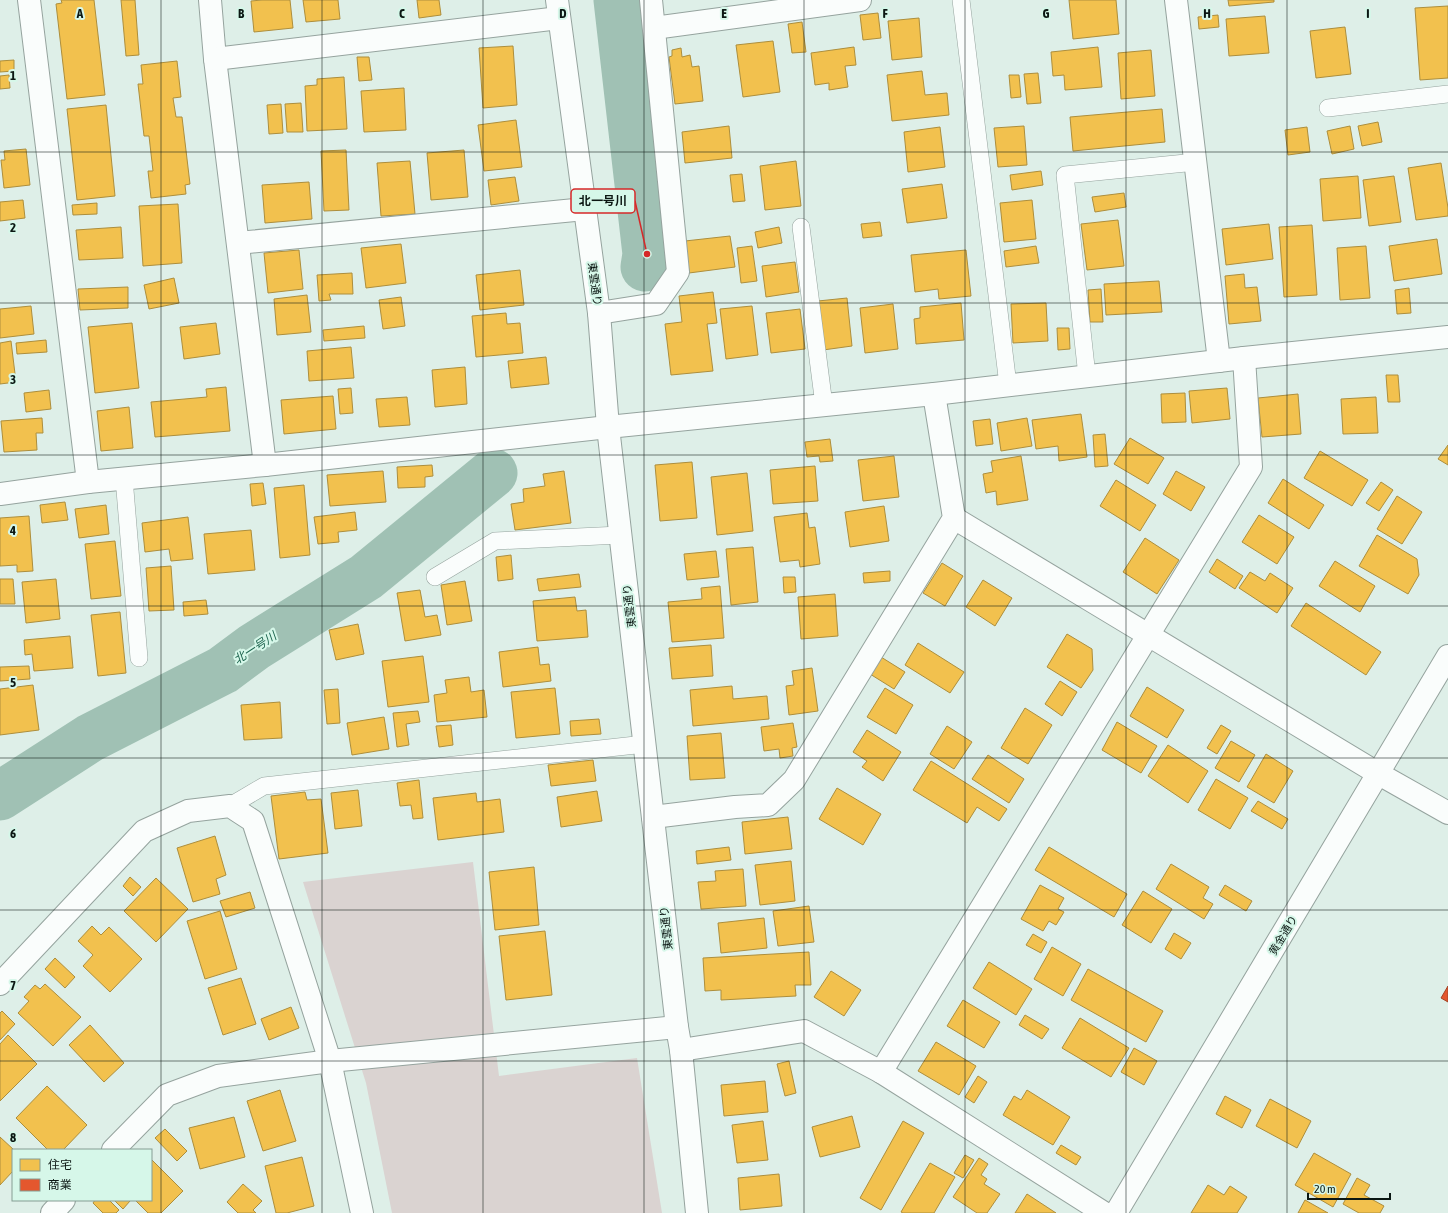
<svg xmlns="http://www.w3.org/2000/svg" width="1448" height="1213" font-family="'Asap Condensed','Noto Sans JP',sans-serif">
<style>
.green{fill:#dad3d1}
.homes{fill:#f2c14e;stroke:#ad8e3c}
.shops{fill:#e4572e;stroke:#a34426}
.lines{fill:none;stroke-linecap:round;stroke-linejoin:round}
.river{stroke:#a0c1b4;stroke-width:49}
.service-casing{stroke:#95a39e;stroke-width:18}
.minor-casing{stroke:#95a39e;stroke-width:24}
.tertiary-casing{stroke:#95a39e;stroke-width:24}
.service{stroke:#fafdfc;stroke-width:17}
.minor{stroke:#fafdfc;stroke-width:22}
.tertiary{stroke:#fafdfc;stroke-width:22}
.grid{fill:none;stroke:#0b1713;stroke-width:1;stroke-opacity:0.55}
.labels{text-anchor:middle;stroke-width:4;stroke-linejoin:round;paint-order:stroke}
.street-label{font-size:11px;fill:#0b1713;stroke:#d6f7e9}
.water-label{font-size:12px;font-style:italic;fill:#1c634d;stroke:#d6f7e9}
.grid-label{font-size:13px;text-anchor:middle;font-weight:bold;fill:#0b1713;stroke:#d6f7e9;stroke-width:4;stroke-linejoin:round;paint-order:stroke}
.leader{fill:none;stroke:#d62828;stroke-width:1.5}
.callout-dot{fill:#d62828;stroke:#d6f7e9;stroke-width:1.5}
.callout{fill:#d6f7e9;stroke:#d62828;stroke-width:1.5}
.callout-label{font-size:12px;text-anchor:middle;font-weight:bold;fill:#0b1713}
</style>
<rect width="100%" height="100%" fill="#deefe8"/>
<polygon class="green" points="473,862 499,1076 637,1058 662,1213 392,1213 366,1083 303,882"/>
<g class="homes">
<polygon points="61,0 94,0 105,95 67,99 56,4 62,3"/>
<polygon points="121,0 135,0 139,55 126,56"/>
<polygon points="262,0 290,0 293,28 254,32 251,1"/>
<polygon points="303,0 338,0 340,19 306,22"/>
<polygon points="417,0 439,0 441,15 419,18"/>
<polygon points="1069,0 1116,0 1119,34 1073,39"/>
<polygon points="1228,0 1274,0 1274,2 1229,6"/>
<polygon points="1448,6 1448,78 1420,80 1415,8"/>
<polygon points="878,13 881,38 863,40 860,15"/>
<polygon points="1218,15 1219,27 1199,29 1198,17"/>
<polygon points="1265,16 1269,53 1229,56 1226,19"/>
<polygon points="919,18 922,57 892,60 888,21"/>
<polygon points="802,22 806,52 792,53 788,24"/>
<polygon points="1345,27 1351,74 1316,78 1310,31"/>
<polygon points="773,41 780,92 743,97 736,45"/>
<polygon points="513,46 517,105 483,108 479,48"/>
<polygon points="854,47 856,65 845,66 848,87 829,90 829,83 815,85 811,53"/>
<polygon points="1098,47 1102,87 1065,90 1064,75 1053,76 1051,52"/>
<polygon points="681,48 682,57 690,55 692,67 699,66 703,101 675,104 669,57 672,56 672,50"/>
<polygon points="1151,50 1155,96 1121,99 1118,53"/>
<polygon points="357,57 369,57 372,80 359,81"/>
<polygon points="14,60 14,71 0,72 0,61"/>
<polygon points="177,61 181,97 173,98 176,117 182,117 190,184 185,185 186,194 151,198 148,171 153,171 149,136 144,136 138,84 143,84 141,65"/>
<polygon points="922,71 925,95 947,93 949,115 892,121 887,75"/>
<polygon points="1038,73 1041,103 1027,104 1024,74"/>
<polygon points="9,75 10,88 0,89 0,76"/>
<polygon points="1009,75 1019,75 1021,97 1011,98"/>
<polygon points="344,77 347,129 307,131 305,86 317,85 317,79"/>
<polygon points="404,88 406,130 364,132 361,91"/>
<polygon points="301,103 303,132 287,132 285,104"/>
<polygon points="281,104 283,133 269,134 267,105"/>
<polygon points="106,105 115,196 77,200 67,109"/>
<polygon points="1162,109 1165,142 1073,151 1070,117"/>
<polygon points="516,120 522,167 484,171 478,125"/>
<polygon points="1378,122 1382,142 1362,146 1358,126"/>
<polygon points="729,126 732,158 685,163 682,132"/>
<polygon points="1024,126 1027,165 998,167 994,128"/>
<polygon points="1350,126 1354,149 1332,154 1327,131"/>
<polygon points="940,127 945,167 908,172 904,132"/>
<polygon points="1307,127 1310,152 1288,155 1285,130"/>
<polygon points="26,149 30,185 4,188 1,160 5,160 4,151"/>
<polygon points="346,150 349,210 324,211 321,151"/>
<polygon points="464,150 468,197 431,200 427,153"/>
<polygon points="410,161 415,214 381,216 377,163"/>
<polygon points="796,161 801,206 765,210 760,166"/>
<polygon points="1441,163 1448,208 1448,216 1416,220 1408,168"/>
<polygon points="1041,171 1043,185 1012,190 1010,175"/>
<polygon points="742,174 745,201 733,202 730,175"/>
<polygon points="1358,176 1361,218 1323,221 1320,179"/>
<polygon points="1394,176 1401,222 1369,226 1363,180"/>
<polygon points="515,177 519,201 491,205 488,180"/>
<polygon points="309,182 312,219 265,223 262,185"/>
<polygon points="942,184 947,218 907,223 902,189"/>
<polygon points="1124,193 1126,207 1095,212 1092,197"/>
<polygon points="23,200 25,218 0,221 0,202"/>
<polygon points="1032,200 1036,239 1004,242 1000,203"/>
<polygon points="97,203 97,214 73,215 72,205"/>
<polygon points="178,204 182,263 143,266 139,206"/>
<polygon points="1118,220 1124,266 1087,270 1081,224"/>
<polygon points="880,222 882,236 863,238 861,224"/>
<polygon points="1269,224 1273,259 1226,265 1222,229"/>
<polygon points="1312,225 1317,295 1284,297 1279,227"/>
<polygon points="121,227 123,258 79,260 76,230"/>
<polygon points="779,227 782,243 758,248 755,232"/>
<polygon points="730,236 735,267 689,273 685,241"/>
<polygon points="1437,239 1442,274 1394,281 1389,246"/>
<polygon points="401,244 406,283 366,288 361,248"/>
<polygon points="752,246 757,281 741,283 737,248"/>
<polygon points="1036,246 1039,263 1006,267 1004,251"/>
<polygon points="1366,246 1370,298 1340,300 1337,248"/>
<polygon points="299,250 303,289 268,293 264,253"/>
<polygon points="966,250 971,296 939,299 938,289 915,292 911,255"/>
<polygon points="795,262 799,292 766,297 762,266"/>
<polygon points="520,270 524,305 480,310 476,275"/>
<polygon points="352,273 353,294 329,294 331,300 319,301 317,275"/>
<polygon points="1244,274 1245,288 1257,287 1261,321 1229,324 1225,276"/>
<polygon points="174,278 179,303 149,309 144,285"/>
<polygon points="1159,281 1162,312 1106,315 1104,284"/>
<polygon points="128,287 128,308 80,310 78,289"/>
<polygon points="1409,288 1411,313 1397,314 1395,290"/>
<polygon points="1101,289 1103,322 1090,322 1088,290"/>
<polygon points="713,292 717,323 707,324 713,371 671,375 665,324 682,322 679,296"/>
<polygon points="307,295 311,332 277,335 274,299"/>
<polygon points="401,297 405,326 383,329 379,300"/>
<polygon points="847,298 852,346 823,350 818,301"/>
<polygon points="961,303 964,340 916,344 914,319 920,318 920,307"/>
<polygon points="1046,303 1048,341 1013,343 1011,304"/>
<polygon points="893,304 898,349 865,353 860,308"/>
<polygon points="31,306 34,334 0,338 0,309"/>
<polygon points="752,306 758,355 726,359 720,309"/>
<polygon points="800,309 805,349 771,353 766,313"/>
<polygon points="506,313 507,324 520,323 523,353 476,357 472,316"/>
<polygon points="132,323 139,388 95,393 88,327"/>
<polygon points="216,323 220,354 184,359 180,327"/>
<polygon points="364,326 365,338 324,341 323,330"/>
<polygon points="1057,328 1069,328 1070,349 1058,350"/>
<polygon points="46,340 47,352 17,354 16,343"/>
<polygon points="11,341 16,382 0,384 0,343"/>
<polygon points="351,347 354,378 309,381 307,351"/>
<polygon points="546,357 549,384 511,388 508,361"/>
<polygon points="465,367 467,404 435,407 432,370"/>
<polygon points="1386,375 1398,375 1400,402 1388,402"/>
<polygon points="226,387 230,431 155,437 151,402 207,397 206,389"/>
<polygon points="351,388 353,413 340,414 338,389"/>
<polygon points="1227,388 1230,419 1192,423 1189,391"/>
<polygon points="49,390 51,409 26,412 24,393"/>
<polygon points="1185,393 1186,422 1162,423 1161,394"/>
<polygon points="1298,394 1301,434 1262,437 1258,398"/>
<polygon points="333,396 336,429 284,434 281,400"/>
<polygon points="407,397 410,425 379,427 376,399"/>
<polygon points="1376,397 1378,433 1343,434 1341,399"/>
<polygon points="129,407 133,448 101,451 97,411"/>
<polygon points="1081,414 1087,457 1059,461 1058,446 1036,449 1032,420"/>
<polygon points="42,418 43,433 36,433 37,450 4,452 1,421"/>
<polygon points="1027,418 1032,446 1001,451 997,423"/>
<polygon points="990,419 993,444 976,446 973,421"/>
<polygon points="1105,434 1108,466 1095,467 1093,435"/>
<polygon points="1130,438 1164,458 1148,484 1114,464"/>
<polygon points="830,439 833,461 820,462 819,456 807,457 805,442"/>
<polygon points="1448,445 1448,465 1438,459"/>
<polygon points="1320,451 1368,480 1352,506 1304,478"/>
<polygon points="894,456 899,497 863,501 858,460"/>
<polygon points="1021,456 1028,500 997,505 996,491 986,493 983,474 993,472 991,461"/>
<polygon points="692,462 697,518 660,521 655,465"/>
<polygon points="432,465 433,476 425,477 425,487 398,488 397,467"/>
<polygon points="815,466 818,501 773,504 770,470"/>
<polygon points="383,471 386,502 330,506 327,475"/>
<polygon points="564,471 571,523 515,530 511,504 524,502 523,489 545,486 543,474"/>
<polygon points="1176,471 1205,487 1191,511 1163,494"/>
<polygon points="747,473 753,531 717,535 711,477"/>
<polygon points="1283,479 1324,505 1309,529 1268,503"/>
<polygon points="1116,480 1156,505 1140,531 1100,506"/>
<polygon points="1381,482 1393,490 1379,511 1366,503"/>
<polygon points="263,483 266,504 252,506 250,484"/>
<polygon points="304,485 310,555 280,558 274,488"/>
<polygon points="1397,496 1422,512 1402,544 1377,529"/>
<polygon points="65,502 68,520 42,523 40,505"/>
<polygon points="106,505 109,534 79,538 75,509"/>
<polygon points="884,506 889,541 850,547 845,512"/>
<polygon points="355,512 357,530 338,532 339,542 318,544 314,517"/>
<polygon points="807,513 809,528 815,527 820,564 800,567 799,560 780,562 774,517"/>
<polygon points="1259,515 1294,537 1277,564 1242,542"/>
<polygon points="29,516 33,571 17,572 17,565 0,566 0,518"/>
<polygon points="188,517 193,559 171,561 169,549 145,552 142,523"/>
<polygon points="251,530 255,570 208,574 204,534"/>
<polygon points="1377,535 1417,559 1419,575 1408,594 1359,566"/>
<polygon points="1145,538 1179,560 1157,594 1123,572"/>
<polygon points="115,541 121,596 91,599 85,544"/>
<polygon points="753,547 758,602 731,605 726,549"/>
<polygon points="716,551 719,577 687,580 684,554"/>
<polygon points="511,555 513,579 498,581 496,557"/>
<polygon points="1217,559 1243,576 1235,589 1209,572"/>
<polygon points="1335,561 1375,586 1360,612 1319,586"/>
<polygon points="942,563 963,576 945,606 923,593"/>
<polygon points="171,566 174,610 149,611 146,568"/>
<polygon points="890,571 890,581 864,583 863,573"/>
<polygon points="1250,572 1265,581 1270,573 1293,588 1277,613 1239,588"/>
<polygon points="579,574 581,587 539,591 537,579"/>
<polygon points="783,577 795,577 796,592 784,593"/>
<polygon points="0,579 13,579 15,604 0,604"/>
<polygon points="56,579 60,619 26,623 22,582"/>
<polygon points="983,580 1012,598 995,626 966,607"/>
<polygon points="465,581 472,621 447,625 441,585"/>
<polygon points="720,586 724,638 672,642 668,602 702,599 701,588"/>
<polygon points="420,590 425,617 437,615 441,635 405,641 397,593"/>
<polygon points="835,594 838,636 801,639 798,597"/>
<polygon points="575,597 577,611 586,610 588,637 537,641 533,601"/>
<polygon points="206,600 208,614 184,616 183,602"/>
<polygon points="1306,603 1381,652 1366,675 1291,626"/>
<polygon points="120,612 126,673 98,676 91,615"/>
<polygon points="358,624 364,654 336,660 329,630"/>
<polygon points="1067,634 1092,649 1093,670 1081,688 1047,667"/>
<polygon points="70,636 73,668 34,671 32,654 25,655 24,640"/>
<polygon points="918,643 964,672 950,693 905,665"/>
<polygon points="711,645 713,676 672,679 669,648"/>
<polygon points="538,647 540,665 549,664 551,681 503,687 499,652"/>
<polygon points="423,656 429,702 388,707 382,661"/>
<polygon points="881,657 905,672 894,689 870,674"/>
<polygon points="29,666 30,679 0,681 0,667"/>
<polygon points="812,668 818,711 789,715 786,686 794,685 792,671"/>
<polygon points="469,677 471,692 484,690 487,717 437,722 434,695 447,693 445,680"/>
<polygon points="1060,681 1077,692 1062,716 1045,704"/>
<polygon points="33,685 39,730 0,735 0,689"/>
<polygon points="732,686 733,699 767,696 769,719 693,726 690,690"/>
<polygon points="1147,687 1184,710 1167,738 1130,716"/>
<polygon points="555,688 560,734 516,738 511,692"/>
<polygon points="885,688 913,705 896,734 867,717"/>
<polygon points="338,689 340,723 327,724 324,690"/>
<polygon points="280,702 282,738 244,740 241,705"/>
<polygon points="1025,708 1052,725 1028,764 1001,748"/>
<polygon points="418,711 420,722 406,724 409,745 397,747 393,713"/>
<polygon points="384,717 389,749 352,755 347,723"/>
<polygon points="599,719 601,734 571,736 570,721"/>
<polygon points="1117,722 1157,746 1141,773 1102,750"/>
<polygon points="793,723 797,747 792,748 793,756 780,758 779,749 764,751 761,727"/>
<polygon points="451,725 453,745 439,747 436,726"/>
<polygon points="1221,725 1231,731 1217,754 1207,748"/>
<polygon points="947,726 972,742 954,769 930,754"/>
<polygon points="867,730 901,752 883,781 862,767 867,761 853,752"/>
<polygon points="721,733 725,778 690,780 687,736"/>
<polygon points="1231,741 1255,755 1239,782 1215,768"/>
<polygon points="1168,745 1208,771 1188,803 1148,776"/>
<polygon points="1266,754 1293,771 1274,803 1247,787"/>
<polygon points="988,755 1024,779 1009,803 972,779"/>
<polygon points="593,760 596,781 551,786 548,765"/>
<polygon points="931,761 1007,809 999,821 977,807 967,823 913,790"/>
<polygon points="1216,779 1248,798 1230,829 1198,810"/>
<polygon points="419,780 423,818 413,819 411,805 400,806 397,783"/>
<polygon points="837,788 881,814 863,845 819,819"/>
<polygon points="358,790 362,826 335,829 331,793"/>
<polygon points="597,791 602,821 561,827 557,797"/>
<polygon points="305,792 307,800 321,799 328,853 279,859 271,796"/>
<polygon points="476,793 477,802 500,799 504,832 438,840 433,798"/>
<polygon points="1258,801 1288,819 1282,829 1251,811"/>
<polygon points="788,817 792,849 745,854 742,822"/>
<polygon points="215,836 226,875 216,879 220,894 193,902 177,848"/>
<polygon points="729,847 731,860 697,864 696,851"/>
<polygon points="1049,847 1127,894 1114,917 1035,870"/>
<polygon points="791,861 795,901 760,905 755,865"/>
<polygon points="1171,864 1209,887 1203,898 1213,904 1204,919 1156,889"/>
<polygon points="534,867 539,925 495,930 489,872"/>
<polygon points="743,869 746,906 701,909 698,882 716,881 715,871"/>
<polygon points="130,877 141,887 133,896 123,886"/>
<polygon points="156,878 188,909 156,942 124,911"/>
<polygon points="1040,885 1064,898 1058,909 1064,912 1056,925 1049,921 1043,931 1021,919"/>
<polygon points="1225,885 1252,901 1246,911 1219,895"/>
<polygon points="1143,891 1172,909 1151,943 1122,925"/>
<polygon points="250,892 255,908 226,917 220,901"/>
<polygon points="809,906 814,942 778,946 773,911"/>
<polygon points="220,911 237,969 205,979 187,921"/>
<polygon points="764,918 767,948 721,953 718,923"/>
<polygon points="92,926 101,935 109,927 142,959 110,992 83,966 93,955 78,941"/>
<polygon points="545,931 552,995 506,1000 499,936"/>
<polygon points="1174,933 1191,943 1181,959 1165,949"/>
<polygon points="1033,934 1047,942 1041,953 1026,945"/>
<polygon points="1052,947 1081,964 1063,996 1034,979"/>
<polygon points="809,952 811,985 795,985 796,996 721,1000 721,990 705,991 703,958"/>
<polygon points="55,958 75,977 65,988 45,969"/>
<polygon points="989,962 1032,989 1016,1015 973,988"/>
<polygon points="1088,969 1163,1011 1146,1042 1071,1000"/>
<polygon points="831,971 861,990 844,1016 814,997"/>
<polygon points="241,978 256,1024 223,1035 208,988"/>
<polygon points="45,984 81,1017 53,1046 18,1013 29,1001 24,997 35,985 40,989"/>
<polygon points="963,1000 1000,1022 984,1048 947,1026"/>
<polygon points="291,1007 299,1028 269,1040 261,1019"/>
<polygon points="2,1011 15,1024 0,1040 0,1013"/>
<polygon points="1025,1015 1049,1029 1042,1039 1019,1025"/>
<polygon points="1080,1018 1129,1048 1111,1077 1062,1048"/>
<polygon points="90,1025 124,1063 104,1082 69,1045"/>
<polygon points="8,1035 37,1064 0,1101 0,1044"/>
<polygon points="936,1042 976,1066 959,1095 918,1071"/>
<polygon points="1134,1048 1157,1061 1144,1085 1121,1072"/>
<polygon points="789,1061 796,1093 785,1096 777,1064"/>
<polygon points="978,1076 987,1082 974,1103 965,1097"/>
<polygon points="765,1081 768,1112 724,1116 721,1085"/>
<polygon points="47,1086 87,1125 63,1150 48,1150 16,1118"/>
<polygon points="280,1090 296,1141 263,1151 247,1101"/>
<polygon points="1027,1090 1070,1117 1053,1145 1003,1115 1014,1096 1021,1100"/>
<polygon points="1225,1096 1251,1110 1242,1128 1216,1114"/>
<polygon points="1270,1099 1311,1121 1297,1148 1256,1126"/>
<polygon points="852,1116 860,1147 820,1157 812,1127"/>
<polygon points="234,1117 245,1157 200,1169 189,1128"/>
<polygon points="763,1121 768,1160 737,1163 732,1125"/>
<polygon points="903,1121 924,1133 881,1210 860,1198"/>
<polygon points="165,1129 187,1151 177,1161 155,1138"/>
<polygon points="0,1137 14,1150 13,1171 0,1185"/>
<polygon points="1061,1145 1081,1157 1076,1165 1056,1153"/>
<polygon points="1314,1153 1351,1174 1333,1207 1295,1185"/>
<polygon points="965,1155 974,1160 963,1178 954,1173"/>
<polygon points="302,1157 314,1206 287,1213 276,1213 265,1166"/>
<polygon points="979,1158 988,1164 981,1175 987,1179 984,1184 1000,1194 987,1213 977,1213 953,1197"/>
<polygon points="151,1159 183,1191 161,1213 148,1213 135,1200 151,1200"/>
<polygon points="930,1163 955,1177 934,1213 903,1213 901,1212"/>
<polygon points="779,1174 782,1206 740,1210 738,1178"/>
<polygon points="1357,1178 1370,1185 1364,1195 1384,1206 1380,1213 1359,1213 1343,1204"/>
<polygon points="243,1184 262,1201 253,1210 256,1213 238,1213 227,1202"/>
<polygon points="1208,1185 1224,1195 1230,1186 1247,1197 1237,1213 1191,1213"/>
<polygon points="1027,1194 1056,1213 1015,1213"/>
<polygon points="95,1200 109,1200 119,1210 116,1213 103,1213 93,1203"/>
<polygon points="114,1200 129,1200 130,1201 123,1209"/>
<polygon points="1305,1200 1328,1213 1298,1213"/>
</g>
<polygon class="shops" points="1448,986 1448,1002 1441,998"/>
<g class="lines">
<g class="river">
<polyline points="618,0 647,254 645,267"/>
<polyline points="0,796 90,738 223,670 254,647 366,577 493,473"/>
</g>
<g class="service-casing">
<g id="service">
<polyline points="961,0 1008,385"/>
<polyline points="1328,108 1448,94"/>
<polyline points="801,227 824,405"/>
<polyline points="1087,376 1065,175 1196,162"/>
<polyline points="124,478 139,658"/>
<polyline points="435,577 495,541 620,535"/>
<polyline points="230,806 264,786 645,744"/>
</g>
</g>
<g class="minor-casing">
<g id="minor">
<polyline points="29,0 88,482"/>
<polyline points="210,0 215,59 265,465"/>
<polyline points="1176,0 1219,361"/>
<polyline points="654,28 860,0"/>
<polyline points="215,59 559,18"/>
<polyline points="238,243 585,209"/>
<polyline points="599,313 656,304 678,272 651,0"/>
<polyline points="0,494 88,482 265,465 608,427 934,394 1244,358 1448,337"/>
<polyline points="954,518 1379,774 1448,813"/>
<polyline points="653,817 735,807 768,805 794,780 954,518 934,394"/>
<polyline points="0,984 144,831 188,811 230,806 253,821 330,1061 362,1213"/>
<polyline points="681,1050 804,1031 881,1072 1104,1213"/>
<polyline points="881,1072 1251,467 1244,358"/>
<polyline points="113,1150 167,1095 218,1076 330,1061 677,1027"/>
<polyline points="52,1213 64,1200"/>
</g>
</g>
<g class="tertiary-casing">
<g id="tertiary">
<polyline points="557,0 599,313 608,427 677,1027 681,1050 697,1213"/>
<polyline points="1116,1213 1448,656"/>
</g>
</g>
<use href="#service" class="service"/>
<use href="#minor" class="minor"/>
<use href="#tertiary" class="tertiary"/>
</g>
<path class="grid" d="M161,0V1213M322,0V1213M483,0V1213M644,0V1213M804,0V1213M965,0V1213M1126,0V1213M1287,0V1213M0,152H1448M0,303H1448M0,455H1448M0,606H1448M0,758H1448M0,910H1448M0,1061H1448"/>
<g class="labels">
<g class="street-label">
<text transform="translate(595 284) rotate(82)" y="4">東雲通り</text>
<text transform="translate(629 606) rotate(-97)" y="4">東雲通り</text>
<text transform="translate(666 928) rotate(-96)" y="4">東雲通り</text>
<text transform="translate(1283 935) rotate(-59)" y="4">黄金通り</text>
</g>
<g class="water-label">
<text transform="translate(255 648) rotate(-33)" y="4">北一号川</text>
</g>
</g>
<g class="grid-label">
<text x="80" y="18">A</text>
<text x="241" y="18">B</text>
<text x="402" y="18">C</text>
<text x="563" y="18">D</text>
<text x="724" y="18">E</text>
<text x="885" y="18">F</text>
<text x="1046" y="18">G</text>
<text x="1207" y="18">H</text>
<text x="1368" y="18">I</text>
<text x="13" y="80">1</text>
<text x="13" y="232">2</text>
<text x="13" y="384">3</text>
<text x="13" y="535">4</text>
<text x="13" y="687">5</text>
<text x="13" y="838">6</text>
<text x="13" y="990">7</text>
<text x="13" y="1142">8</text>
</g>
<path class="leader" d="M647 254L635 201"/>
<circle class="callout-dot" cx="647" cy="254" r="4"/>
<rect class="callout" x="571" y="189" width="64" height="24" rx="4"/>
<g class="callout-label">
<text x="603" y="205">北一号川</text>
</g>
<rect x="12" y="1149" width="140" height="52" fill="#d6f7e9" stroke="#859d93"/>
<rect x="20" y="1159" width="20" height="12" fill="#f2c14e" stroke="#859d93"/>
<text x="48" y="1169" font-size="12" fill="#0b1713">住宅</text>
<rect x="20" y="1179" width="20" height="12" fill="#e4572e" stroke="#859d93"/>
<text x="48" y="1189" font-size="12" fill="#0b1713">商業</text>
<path d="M1308 1193v6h82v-6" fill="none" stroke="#0b1713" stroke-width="2"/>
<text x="1314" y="1193" font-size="12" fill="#0b1713" stroke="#d6f7e9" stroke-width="3" paint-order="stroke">20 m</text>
</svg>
